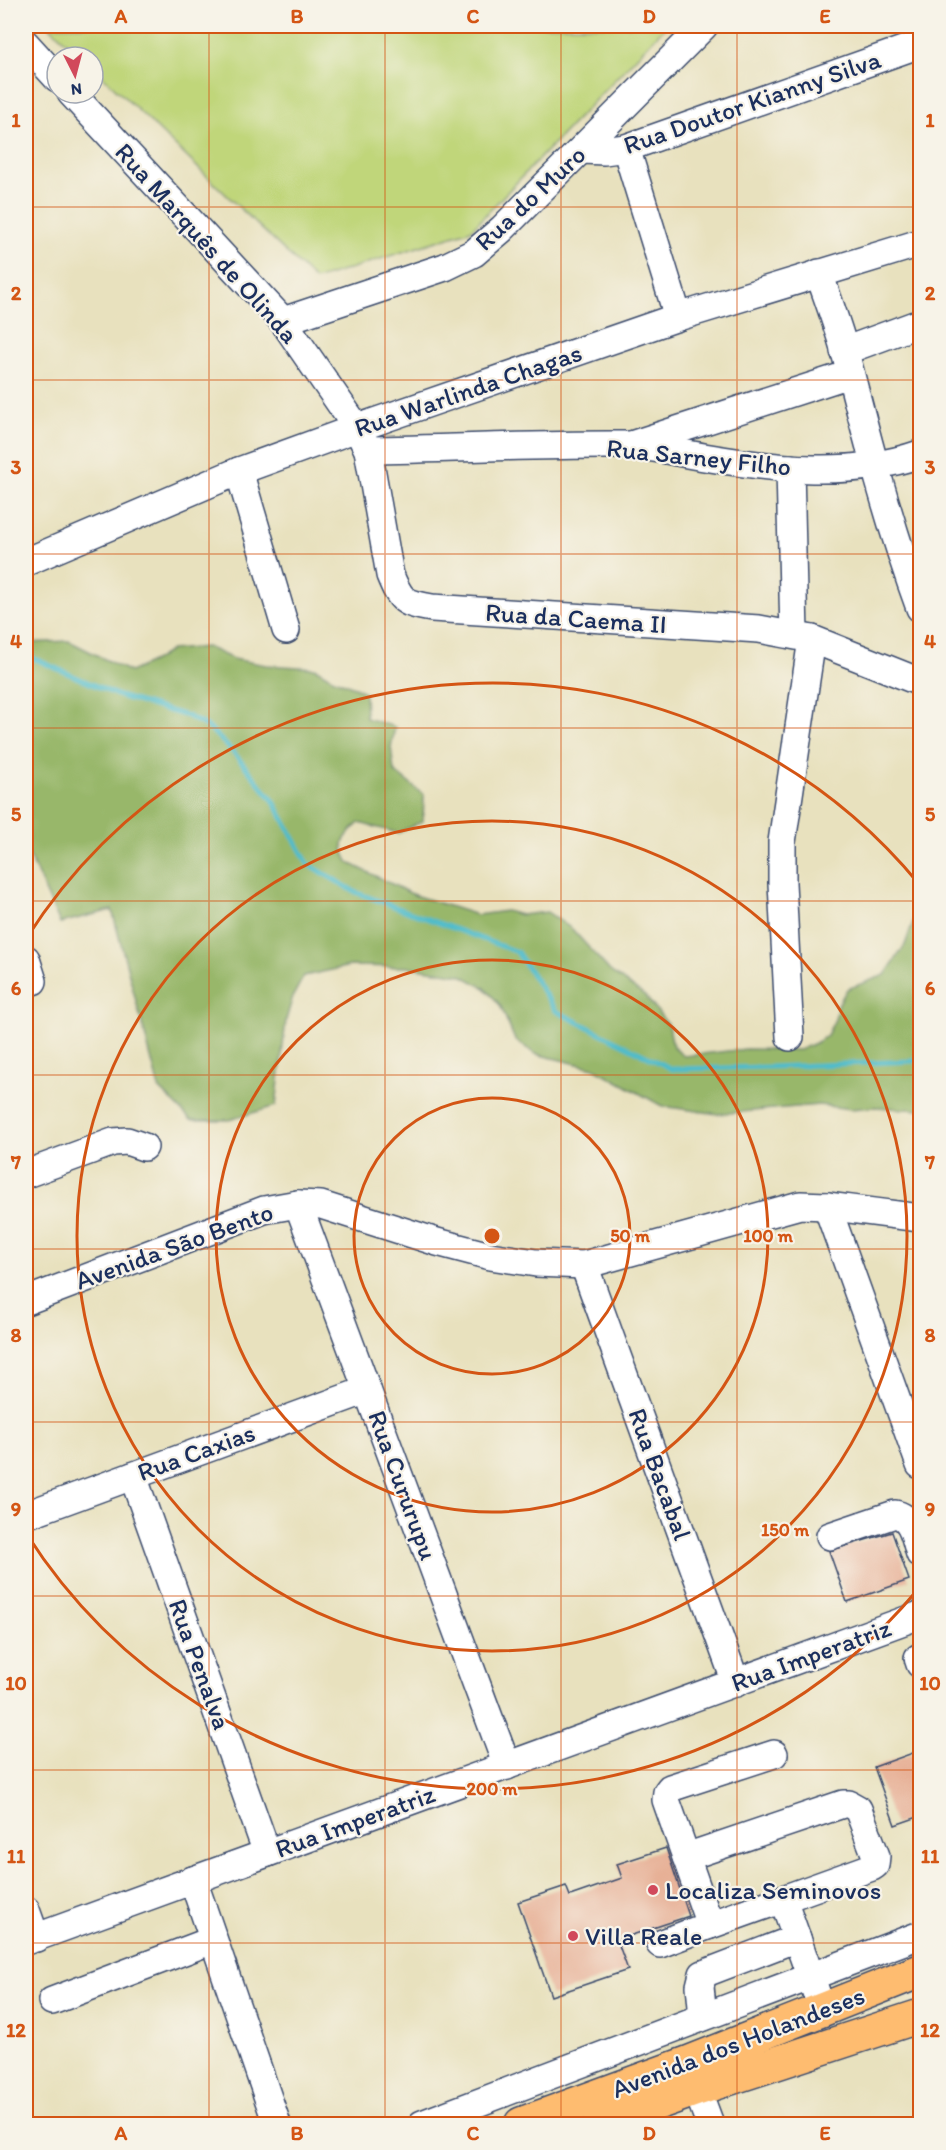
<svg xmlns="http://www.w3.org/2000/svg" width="946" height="2150" font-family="Itim,sans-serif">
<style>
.green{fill:#c0d67a;stroke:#6e826c;stroke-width:1.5}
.forest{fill:#98b76a;stroke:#5a7364;stroke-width:1.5}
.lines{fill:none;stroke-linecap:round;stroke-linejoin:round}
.stream{stroke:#50bccb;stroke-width:5}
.building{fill:#e7b096}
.minor-casing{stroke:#3a4a6c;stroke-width:30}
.major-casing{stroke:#3a4a6c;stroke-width:36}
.minor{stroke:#fff;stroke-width:27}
.major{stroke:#febc70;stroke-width:33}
.grid{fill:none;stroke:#d45514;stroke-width:1.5;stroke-opacity:0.55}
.ring{fill:none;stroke:#d45514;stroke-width:3}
.poi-dot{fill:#d1495b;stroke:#f7f3e8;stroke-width:2}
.labels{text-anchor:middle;stroke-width:4.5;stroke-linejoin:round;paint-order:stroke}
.street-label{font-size:26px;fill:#1b2f5e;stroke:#f7f3e8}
.poi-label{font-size:26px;fill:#1b2f5e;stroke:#f7f3e8;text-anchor:start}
.centre{fill:#d45514;stroke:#f7f3e8;stroke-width:3}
.ring-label{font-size:18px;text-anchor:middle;font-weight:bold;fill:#d45514;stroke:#f7f3e8;stroke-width:4.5;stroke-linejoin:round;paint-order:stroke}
.neatline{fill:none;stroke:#d45514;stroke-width:2}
.grid-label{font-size:20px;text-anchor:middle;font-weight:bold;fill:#d45514}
</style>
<rect width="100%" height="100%" fill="#f7f3e8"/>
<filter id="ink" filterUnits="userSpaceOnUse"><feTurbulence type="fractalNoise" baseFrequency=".0167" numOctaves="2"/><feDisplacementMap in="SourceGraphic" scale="12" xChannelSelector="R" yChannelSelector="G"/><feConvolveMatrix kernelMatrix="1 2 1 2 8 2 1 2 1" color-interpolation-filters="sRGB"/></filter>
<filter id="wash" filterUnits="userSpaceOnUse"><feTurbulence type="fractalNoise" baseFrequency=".008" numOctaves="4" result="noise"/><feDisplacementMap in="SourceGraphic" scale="24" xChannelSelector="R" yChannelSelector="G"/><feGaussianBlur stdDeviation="1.35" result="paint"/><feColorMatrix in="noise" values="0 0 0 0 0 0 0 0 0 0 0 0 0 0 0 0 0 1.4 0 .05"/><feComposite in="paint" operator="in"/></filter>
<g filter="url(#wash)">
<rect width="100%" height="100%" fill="#e8e1be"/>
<polygon class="green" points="49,26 666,26 471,230 315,280 93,67 93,57 82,57"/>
<path class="forest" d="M69,641L130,672L154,661L171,650L207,647L233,659L266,665L315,668L332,678L357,688L365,693L366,718L395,727L391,747L394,771L424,795L423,821L398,833L359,823C344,837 337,844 349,863L414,895L477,915L506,911L521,915L547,912L572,929L610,971L646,997L669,1026L673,1047L684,1056L746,1049L799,1050L819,1041L827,1035L835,1019L838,1005L847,989L885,975L905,945L920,902V1110L875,1107L851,1109L819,1105L718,1114L662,1106L594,1068L536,1054L515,1040L500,1005L485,988L461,975L410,967L350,966L304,976L293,996L286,1020L276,1106L229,1120H191L159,1088L112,910L60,923L26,849V643Z"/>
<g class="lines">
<polyline class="stream" points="26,655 119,696 187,716 208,727 233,752 273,800 308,864 355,892 517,952 556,1011 672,1069 771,1067 914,1061 920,1059"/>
</g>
<g id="blocks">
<g class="building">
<polygon points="892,1532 909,1580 847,1602 829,1551"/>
<polygon points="921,1750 921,1816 895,1825 874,1767"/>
<polygon points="666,1848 689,1916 617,1940 628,1970 551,1996 518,1902 566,1886 570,1896 622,1878 617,1864"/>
</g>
</g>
</g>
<g filter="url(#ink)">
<use href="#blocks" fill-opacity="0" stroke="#3a4a6c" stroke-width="1.5"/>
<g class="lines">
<g class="minor-casing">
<g id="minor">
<polyline points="26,44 57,78"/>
<path d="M71,93L283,321L357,428L368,450L390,575C401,602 404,603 432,608L759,629L812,639L920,682"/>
<polyline points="626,148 678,317"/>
<polyline points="582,150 604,151 626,148 920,44"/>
<path d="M819,273C828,300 838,326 845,352C867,438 889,524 920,608"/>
<polyline points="283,321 445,267 474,253 502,229 704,26"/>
<polyline points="844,351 920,323"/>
<polyline points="634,444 850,374"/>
<path d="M368,450C454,449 542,444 627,445C653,446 679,453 704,457C775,469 851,478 920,454"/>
<polyline points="790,468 794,635"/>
<polyline points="239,471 286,630"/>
<polyline points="26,562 239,471 357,428 678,317 920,243"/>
<polyline points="26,959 33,981"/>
<polyline points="790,1037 782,883 782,842 812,639"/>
<polyline points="26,1174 113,1142 127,1141 144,1147"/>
<polyline points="298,1204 507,1766"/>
<polyline points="827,1206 920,1465"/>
<polyline points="584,1265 736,1683"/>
<polyline points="26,1301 264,1210 298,1204 321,1205 437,1242 490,1256 536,1263 584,1265 800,1205 827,1206 920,1218"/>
<polyline points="133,1476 267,1853"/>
<polyline points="26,1515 367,1390"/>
<path d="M830,1536L895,1514C913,1517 915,1539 920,1554"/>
<polyline points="920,1657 918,1658 920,1664"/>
<polyline points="774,1754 670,1788 667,1792 666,1800 710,1925 783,1899 816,1992"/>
<polyline points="686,1857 843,1804 849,1804 858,1809 876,1856 875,1865 872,1867 783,1899"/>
<polyline points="193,1880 277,2124"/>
<polyline points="26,1910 36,1938"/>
<polyline points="26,1941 920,1615"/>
<polyline points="660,1944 710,1925"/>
<polyline points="52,2001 213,1940"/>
<polyline points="703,2017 700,1986 703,1974 797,1938"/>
<polyline points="697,2089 710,2124"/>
<polyline points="422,2124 920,1935"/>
</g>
</g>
<g class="major-casing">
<g id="major">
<polyline points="521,2124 685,2064 920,1971"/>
<polyline points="599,2124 697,2089 920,2016"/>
</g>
</g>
<use href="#minor" class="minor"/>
<use href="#major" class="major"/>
</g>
</g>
<path class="grid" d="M209,26V2124M385,26V2124M561,26V2124M737,26V2124M26,207H920M26,380H920M26,554H920M26,728H920M26,901H920M26,1075H920M26,1249H920M26,1422H920M26,1596H920M26,1770H920M26,1943H920"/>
<g class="ring">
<circle cx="492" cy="1236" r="138"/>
<circle cx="492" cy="1236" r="276"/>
<circle cx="492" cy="1236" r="415"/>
<path d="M919 1588A553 553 0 0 1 26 1533M26 939A553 553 0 0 1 919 884"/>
</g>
<g class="poi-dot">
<circle cx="653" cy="1890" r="6"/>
<circle cx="573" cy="1936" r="6"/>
</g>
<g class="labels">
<g class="street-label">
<text transform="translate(752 102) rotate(-19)" y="9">Rua Doutor Kianny Silva</text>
<text transform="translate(530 198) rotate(-43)" y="9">Rua do Muro</text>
<text transform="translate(207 243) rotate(48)" y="9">Rua Marquês de Olinda</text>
<text transform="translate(468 390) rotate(-19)" y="9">Rua Warlinda Chagas</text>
<text transform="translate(699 457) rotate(6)" y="9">Rua Sarney Filho</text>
<text transform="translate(576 618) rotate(4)" y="9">Rua da Caema II</text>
<text transform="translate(174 1246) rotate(-20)" y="9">Avenida São Bento</text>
<text transform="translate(196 1452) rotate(-20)" y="9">Rua Caxias</text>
<text transform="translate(660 1474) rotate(70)" y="9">Rua Bacabal</text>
<text transform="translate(403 1485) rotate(70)" y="9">Rua Cururupu</text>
<text transform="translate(811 1655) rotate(-20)" y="9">Rua Imperatriz</text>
<text transform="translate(200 1664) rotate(70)" y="9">Rua Penalva</text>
<text transform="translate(355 1821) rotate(-20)" y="9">Rua Imperatriz</text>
<text transform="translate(738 2042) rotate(-21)" y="9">Avenida dos Holandeses</text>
</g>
<g class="poi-label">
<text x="665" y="1899">Localiza Seminovos</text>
<text x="585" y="1945">Villa Reale</text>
</g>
</g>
<circle cx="492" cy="1236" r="9" class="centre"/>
<g class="ring-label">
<text x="630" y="1242">50 m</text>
<text x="768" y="1242">100 m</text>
<text x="785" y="1536">150 m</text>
<text x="492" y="1795">200 m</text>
</g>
<rect width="946" height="2150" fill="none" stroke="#f7f3e8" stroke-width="66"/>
<g transform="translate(75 75) rotate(174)"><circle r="28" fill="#f7f3e8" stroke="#9fa5b1" stroke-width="1.5"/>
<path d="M0-4.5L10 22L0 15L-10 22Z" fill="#d1495b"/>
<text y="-9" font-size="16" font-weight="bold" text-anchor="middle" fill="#1b2f5e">N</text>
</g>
<rect x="33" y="33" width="880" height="2084" class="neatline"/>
<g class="grid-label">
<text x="121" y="23">A</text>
<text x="297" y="23">B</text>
<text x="473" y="23">C</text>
<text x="649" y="23">D</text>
<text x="825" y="23">E</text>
<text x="16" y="127">1</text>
<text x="930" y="127">1</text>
<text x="16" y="300">2</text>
<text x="930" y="300">2</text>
<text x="16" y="474">3</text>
<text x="930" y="474">3</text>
<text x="16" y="648">4</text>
<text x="930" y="648">4</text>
<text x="16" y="821">5</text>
<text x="930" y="821">5</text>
<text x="16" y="995">6</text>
<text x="930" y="995">6</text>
<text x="16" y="1169">7</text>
<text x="930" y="1169">7</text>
<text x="16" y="1342">8</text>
<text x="930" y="1342">8</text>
<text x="16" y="1516">9</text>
<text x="930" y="1516">9</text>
<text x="16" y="1690">10</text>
<text x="930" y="1690">10</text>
<text x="16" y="1863">11</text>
<text x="930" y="1863">11</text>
<text x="16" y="2037">12</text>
<text x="930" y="2037">12</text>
<text x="121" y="2140">A</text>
<text x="297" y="2140">B</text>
<text x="473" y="2140">C</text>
<text x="649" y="2140">D</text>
<text x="825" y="2140">E</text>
</g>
</svg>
